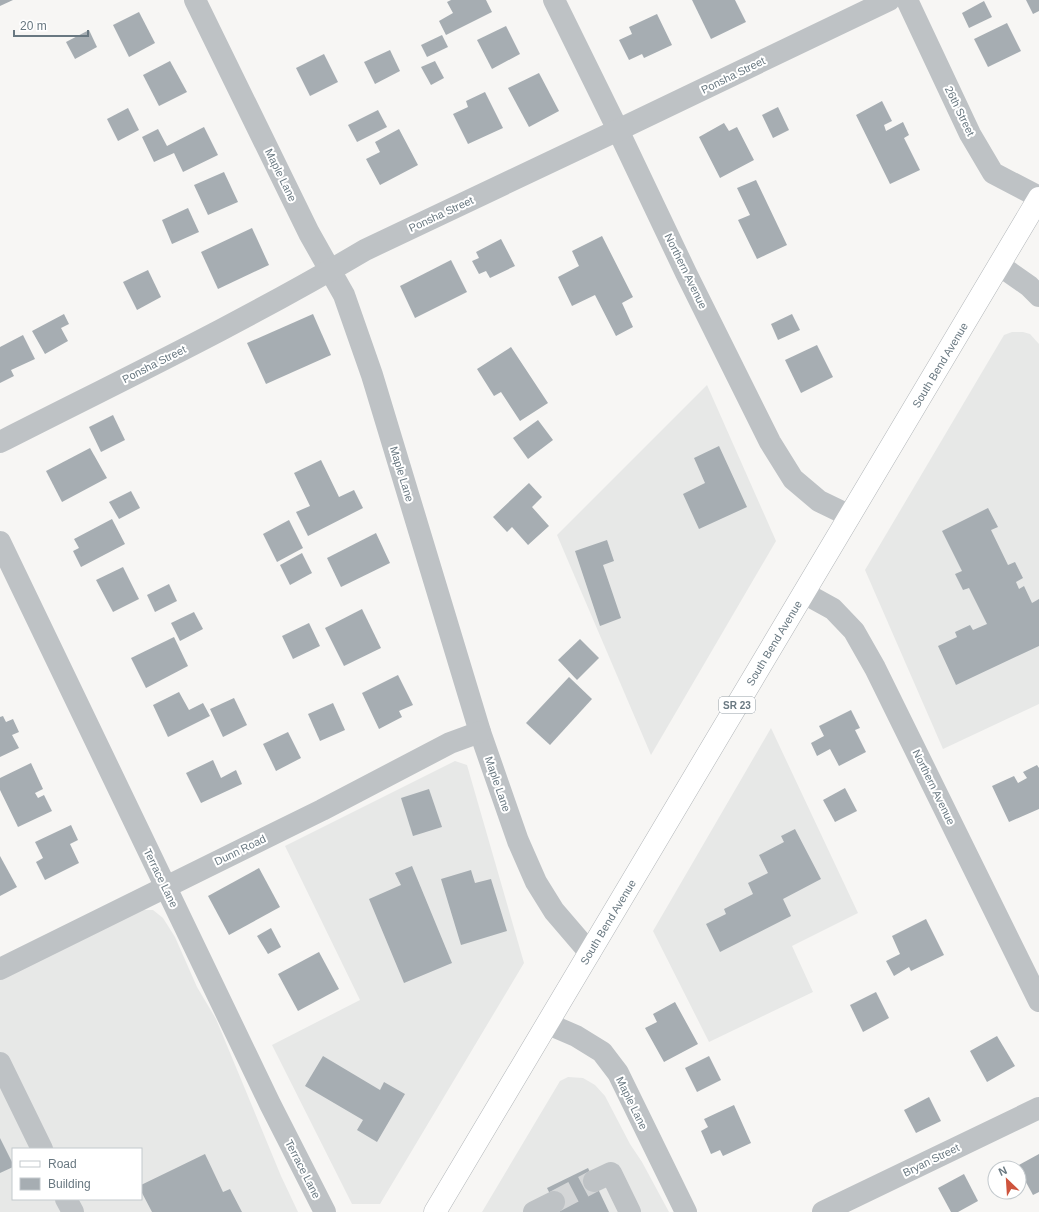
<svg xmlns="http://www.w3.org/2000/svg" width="1039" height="1212" font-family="Helvetica,sans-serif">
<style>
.built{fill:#e7e8e7;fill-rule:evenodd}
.building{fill:#a6adb2}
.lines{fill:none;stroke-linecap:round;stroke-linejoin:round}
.minor-tunnel{stroke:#d4d6d7;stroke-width:22;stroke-dasharray:22 11;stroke-linecap:butt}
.major-casing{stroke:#b2b6b9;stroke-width:23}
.minor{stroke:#bec2c5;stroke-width:22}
.major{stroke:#fff;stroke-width:22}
.labels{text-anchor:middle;stroke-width:4;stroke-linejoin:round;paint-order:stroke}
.shield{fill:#fff;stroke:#96a0a7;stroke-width:1}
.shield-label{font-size:10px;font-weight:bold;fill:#697881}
.street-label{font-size:11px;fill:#697881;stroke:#fff}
</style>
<rect width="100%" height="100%" fill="#f7f6f4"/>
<g class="built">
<polygon points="1012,332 1023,332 1030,334 1039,344 1039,704 943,749 865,570 1004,335"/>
<polygon points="707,385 776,541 651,755 557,535"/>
<polygon points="771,728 858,913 792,946 813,992 709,1042 653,931"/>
<polygon points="455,761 467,765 524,963 380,1204 352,1204 272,1045 360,1000 285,846"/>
<path d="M136,910H153L163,918L175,937L197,987L216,1019L281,1176L298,1212H0V975ZM13,1149H141V1199H13Z"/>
<polygon points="568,1077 583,1078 595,1085 605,1096 630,1144 642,1162 669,1212 482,1212 560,1081"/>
</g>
<g class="building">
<polygon points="0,0 13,0 0,6"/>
<polygon points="451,0 486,0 492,12 446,35 439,21 453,13 447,2"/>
<polygon points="692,0 735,0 746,22 711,39"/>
<polygon points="1026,0 1039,0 1039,11 1033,14"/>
<polygon points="984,1 992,17 969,28 962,13"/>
<polygon points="139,12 155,43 129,57 113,25"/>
<polygon points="657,14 672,45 644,58 642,54 629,60 619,40 632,34 629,27"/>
<polygon points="1007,23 1021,51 988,67 974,39"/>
<polygon points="506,26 520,54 492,69 477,40"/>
<polygon points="89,30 97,47 75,59 66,42"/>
<polygon points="442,35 448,47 427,57 421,45"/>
<polygon points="390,50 400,71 375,84 364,62"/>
<polygon points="324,54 338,82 310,96 296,68"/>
<polygon points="170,61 187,92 159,106 143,75"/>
<polygon points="435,61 444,78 431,85 421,67"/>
<polygon points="539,73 559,111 529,127 508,88"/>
<polygon points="485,92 503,128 468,144 453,114 468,107 466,101"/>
<polygon points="882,101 892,121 884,125 886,131 903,122 909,135 904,138 920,170 890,184 856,115"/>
<polygon points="778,107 789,130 773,138 762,115"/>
<polygon points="128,108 139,130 118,141 107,119"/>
<polygon points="378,110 387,127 357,142 348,125"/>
<polygon points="724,123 729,131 737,127 754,160 720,178 699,137"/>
<polygon points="204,127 218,155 183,172 174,153 154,162 142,137 158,129 167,146"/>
<polygon points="399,129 418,165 380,185 366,159 380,152 375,142"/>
<polygon points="224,172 238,202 208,215 194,185"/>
<polygon points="756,180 787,245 757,259 738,220 750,215 737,188"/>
<polygon points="188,208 199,232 172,244 162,220"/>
<polygon points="252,228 269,265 218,289 201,252"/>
<polygon points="602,236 633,297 622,303 633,327 616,336 595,295 572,306 558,277 579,266 572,251"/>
<polygon points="501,239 515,266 490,278 486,271 479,274 472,261 479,258 476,252"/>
<polygon points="451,260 467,292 415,318 400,286"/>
<polygon points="148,270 161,297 137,310 123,282"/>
<polygon points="64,314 69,324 61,328 68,341 45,354 32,331"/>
<polygon points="313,314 331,355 266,384 247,343"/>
<polygon points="792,314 800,330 778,340 771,324"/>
<polygon points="23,335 35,359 11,370 14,376 0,383 0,347"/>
<polygon points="817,345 833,377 801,393 785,360"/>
<polygon points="511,347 548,403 520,421 501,392 494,396 477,369"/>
<polygon points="113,415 125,440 101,452 89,427"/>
<polygon points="538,420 553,440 528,459 513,438"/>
<polygon points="719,446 747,507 699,529 683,494 705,483 694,458"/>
<polygon points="90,448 107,478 62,502 46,471"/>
<polygon points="321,460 339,497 354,490 363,508 308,536 296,512 310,506 294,473"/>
<polygon points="529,483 542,497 532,507 549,526 528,545 512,527 507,532 493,517"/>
<polygon points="131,491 140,508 119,519 109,502"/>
<polygon points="988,508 998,527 991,530 1008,565 1015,562 1023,578 1016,582 1019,589 1024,586 1032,603 1039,599 1039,646 956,685 938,646 957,637 955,632 970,625 973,630 987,624 969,588 963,590 955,574 962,571 942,531"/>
<polygon points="112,519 125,544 81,567 73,551 79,548 74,539"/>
<polygon points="289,520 303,548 277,562 263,534"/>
<polygon points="376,533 390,563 341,587 327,558"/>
<polygon points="607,540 614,561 603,565 621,618 600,626 575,551"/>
<polygon points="302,553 312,573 290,585 280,565"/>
<polygon points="123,567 139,599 113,612 96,580"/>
<polygon points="169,584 177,601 155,612 147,595"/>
<polygon points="362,609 381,648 344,666 325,628"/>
<polygon points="194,612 203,629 180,641 171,623"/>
<polygon points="309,623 320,646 293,659 282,636"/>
<polygon points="174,637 188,666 146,688 131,658"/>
<polygon points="580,639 599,658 577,680 558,660"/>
<polygon points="398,675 413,705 399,711 402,717 379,729 362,693"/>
<polygon points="569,677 592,699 550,745 526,723"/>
<polygon points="179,692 189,710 203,703 210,716 168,737 153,705"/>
<polygon points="234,698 247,725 223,737 210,709"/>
<polygon points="333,703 345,730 320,741 308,714"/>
<polygon points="851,710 860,728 855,730 866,752 839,766 830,749 817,756 811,743 824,736 819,726"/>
<polygon points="3,716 6,722 13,719 19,732 12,735 19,748 0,757 0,717"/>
<polygon points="288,732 301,758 276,771 263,744"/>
<polygon points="213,760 221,778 236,770 242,784 201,803 186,773"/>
<polygon points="31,763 43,789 35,793 38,798 44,795 52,811 18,827 0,790 0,778"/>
<polygon points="1037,765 1039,768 1039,809 1009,822 992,786 1014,776 1018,783 1027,778 1023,772"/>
<polygon points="845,788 857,811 835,822 823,800"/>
<polygon points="429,789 442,827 413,836 401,798"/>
<polygon points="71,825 78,840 70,844 79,863 45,880 36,862 43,858 35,842"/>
<polygon points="795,829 821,879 783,899 791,916 720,952 706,924 726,914 724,909 753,894 748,883 768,873 759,855 784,842 781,836"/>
<polygon points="0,856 17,887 0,896"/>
<polygon points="412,866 452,963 404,983 369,899 401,885 395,873"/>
<polygon points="259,868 280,907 229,935 208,896"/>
<polygon points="471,870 475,883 491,879 507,931 461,945 441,879"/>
<polygon points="926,919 944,955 911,971 909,967 894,976 886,961 900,954 892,936"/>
<polygon points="271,928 281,947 268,954 257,936"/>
<polygon points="319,952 339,989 298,1011 278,974"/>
<polygon points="876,992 889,1018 863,1032 850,1005"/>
<polygon points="675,1002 698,1044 664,1062 645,1028 657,1022 653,1014"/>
<polygon points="997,1036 1015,1066 987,1082 970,1051"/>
<polygon points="323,1056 380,1090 384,1082 405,1094 377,1142 357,1130 363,1120 305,1086"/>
<polygon points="709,1056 721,1080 697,1092 685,1068"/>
<polygon points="929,1097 941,1121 916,1133 904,1110"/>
<polygon points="734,1105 751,1143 723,1156 720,1150 711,1154 701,1131 708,1127 704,1119"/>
<polygon points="0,1138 13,1164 13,1167 0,1173"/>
<polygon points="205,1154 223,1192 230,1189 242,1212 152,1212 141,1191 141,1185"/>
<polygon points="1039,1154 1039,1192 1033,1195 1017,1166"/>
<polygon points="588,1168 609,1212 559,1212 547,1188"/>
<polygon points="964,1174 978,1201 958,1212 951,1212 938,1188"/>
</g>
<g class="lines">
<polyline class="minor-tunnel" points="554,1202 594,1181"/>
<g class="major-casing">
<polyline id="major" points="435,1212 1039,198"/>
</g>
<g class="minor">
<polyline points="195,0 309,233 344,295 372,375 480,732 518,841 536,882 554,911 590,953"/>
<polyline points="554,0 618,130 686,273 770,442 793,479 819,501 850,516"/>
<polyline points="907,0 970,134 993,173 1039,197"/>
<polyline points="999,265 1029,286 1039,296"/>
<path d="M0,442C122,380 247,320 365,250L618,130L889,0"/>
<polyline points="0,542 270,1104 325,1212"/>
<polyline points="804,593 833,609 854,631 875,668 1039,1001"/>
<polyline points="0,969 322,810 450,743 480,732"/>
<polyline points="548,1024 576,1036 602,1052 618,1073 686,1212"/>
<polyline points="0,1063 42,1149"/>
<polyline points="594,1181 611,1173 630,1212"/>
<polyline points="66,1199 73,1212"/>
<polyline points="534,1212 554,1202"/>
<polyline points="823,1212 1039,1108"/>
</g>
<use href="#major" class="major"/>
</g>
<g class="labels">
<rect class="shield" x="719" y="697" width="36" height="16" rx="3"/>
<g class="shield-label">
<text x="737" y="709">SR 23</text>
</g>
<g class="street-label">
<text transform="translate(733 75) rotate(-26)" y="4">Ponsha Street</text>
<text transform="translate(960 111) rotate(64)" y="4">26th Street</text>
<text transform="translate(281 175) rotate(64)" y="4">Maple Lane</text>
<text transform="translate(441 214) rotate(-25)" y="4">Ponsha Street</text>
<text transform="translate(686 271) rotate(64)" y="4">Northern Avenue</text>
<text transform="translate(154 364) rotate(-27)" y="4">Ponsha Street</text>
<text transform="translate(940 365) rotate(-59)" y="4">South Bend Avenue</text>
<text transform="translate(402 474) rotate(73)" y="4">Maple Lane</text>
<text transform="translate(774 643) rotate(-59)" y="4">South Bend Avenue</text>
<text transform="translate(498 784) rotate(71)" y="4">Maple Lane</text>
<text transform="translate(934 787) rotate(64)" y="4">Northern Avenue</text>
<text transform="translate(240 850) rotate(-26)" y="4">Dunn Road</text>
<text transform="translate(161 878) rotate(64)" y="4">Terrace Lane</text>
<text transform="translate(608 922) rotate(-59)" y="4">South Bend Avenue</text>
<text transform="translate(632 1103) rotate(64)" y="4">Maple Lane</text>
<text transform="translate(931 1160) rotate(-26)" y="4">Bryan Street</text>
<text transform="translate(303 1169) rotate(63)" y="4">Terrace Lane</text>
</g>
</g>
<rect x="12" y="1148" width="130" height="52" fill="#ffffff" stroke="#c3c9cd"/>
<rect x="20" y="1161" width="20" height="6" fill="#ffffff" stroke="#c3c9cd"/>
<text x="48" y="1168" font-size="12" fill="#697881">Road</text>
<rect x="20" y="1178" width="20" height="12" fill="#a6adb2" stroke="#c3c9cd"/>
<text x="48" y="1188" font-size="12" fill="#697881">Building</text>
<g transform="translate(1007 1180) rotate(335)"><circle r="19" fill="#ffffff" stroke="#c3c9cd"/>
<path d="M0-3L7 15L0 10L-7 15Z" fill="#ce543d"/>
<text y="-6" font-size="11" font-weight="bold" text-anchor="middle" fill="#697881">N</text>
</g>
<path d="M14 30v6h74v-6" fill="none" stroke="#697881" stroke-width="2"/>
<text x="20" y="30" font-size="12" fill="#697881" stroke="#ffffff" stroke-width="3" paint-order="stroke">20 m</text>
</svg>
